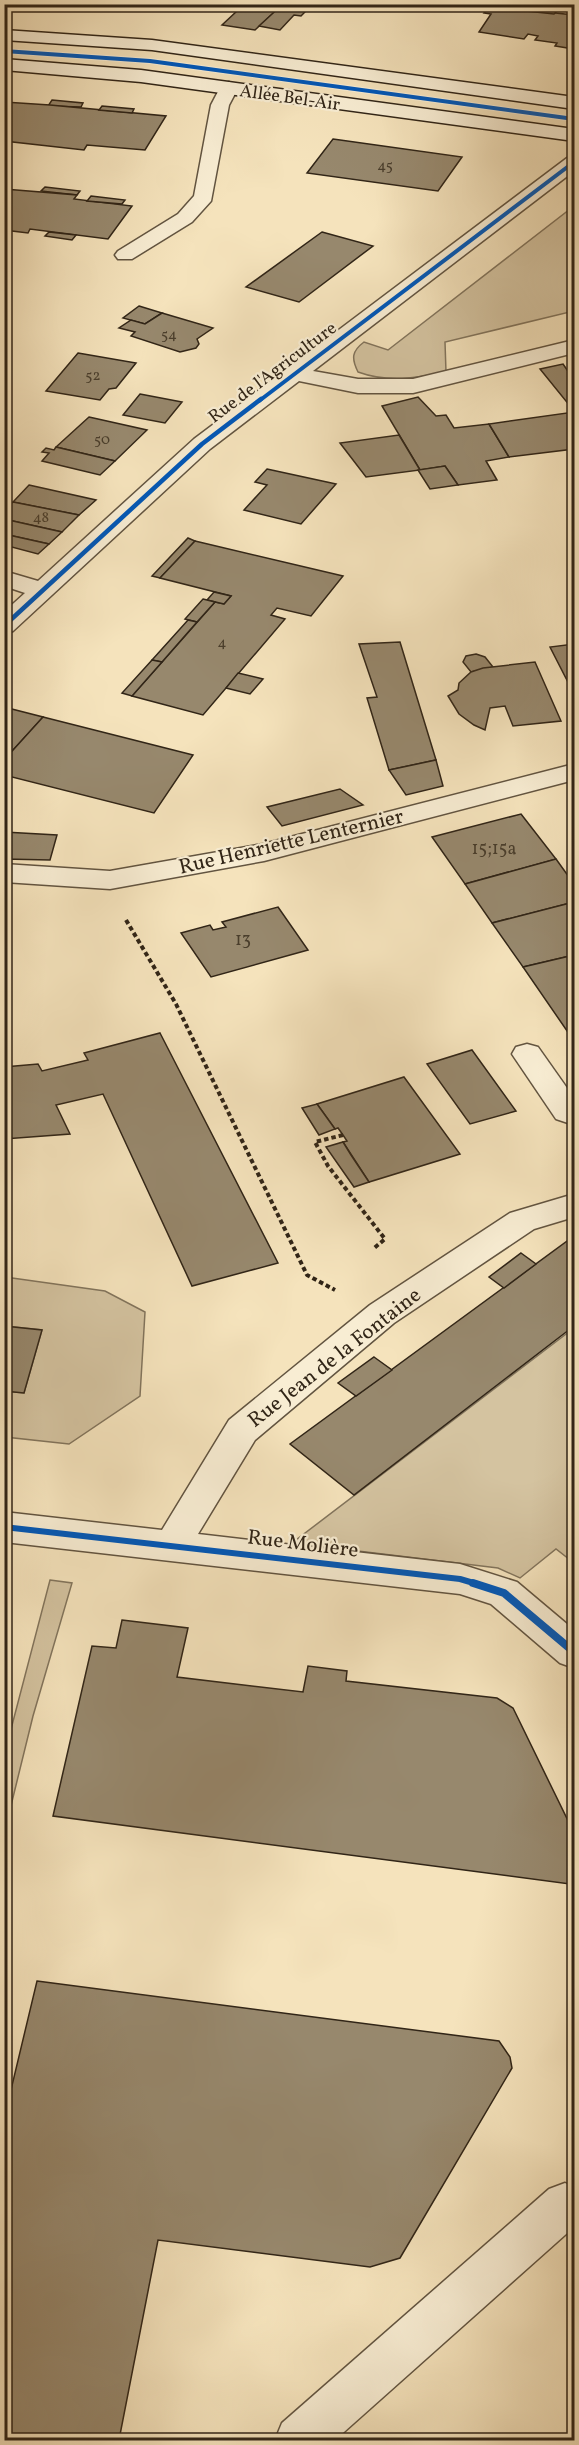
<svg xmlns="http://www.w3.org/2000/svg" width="579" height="2445" font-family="Vollkorn,serif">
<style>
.green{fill:#d4c3a0;stroke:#82745c;stroke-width:1.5}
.building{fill:#97886d;stroke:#312517;stroke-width:1.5}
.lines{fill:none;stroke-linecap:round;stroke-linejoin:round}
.lane-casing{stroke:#625440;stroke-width:3}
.street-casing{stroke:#625440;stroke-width:3}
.secondary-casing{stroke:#312517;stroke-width:3}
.path{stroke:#312517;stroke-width:4;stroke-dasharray:4.5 3;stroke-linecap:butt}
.lane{fill:#f8edd3;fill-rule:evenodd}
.street{fill:#f8edd3;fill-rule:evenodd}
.secondary{fill:#f8edd3;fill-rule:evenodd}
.cycleway-far3-casing{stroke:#f8edd3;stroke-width:6}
.cycleway-far2-casing{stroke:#f8edd3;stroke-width:8}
.cycleway-far1-casing{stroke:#f8edd3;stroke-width:10}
.cycleway-casing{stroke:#f8edd3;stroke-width:11}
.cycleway-far3{stroke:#0057b8;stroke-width:4}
.cycleway-far2{stroke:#0057b8;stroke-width:4.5}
.cycleway-far1{stroke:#0057b8;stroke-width:6}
.cycleway{stroke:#0057b8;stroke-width:8}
.labels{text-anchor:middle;stroke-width:4.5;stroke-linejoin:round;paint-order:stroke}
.far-number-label{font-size:15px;fill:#4a3e2c}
.far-street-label{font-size:18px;fill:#312517;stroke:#f8edd3}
.number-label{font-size:18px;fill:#4a3e2c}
.street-label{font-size:21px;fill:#312517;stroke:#f8edd3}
</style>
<rect width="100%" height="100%" fill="#f5e3bc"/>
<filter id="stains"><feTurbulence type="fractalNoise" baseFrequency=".00333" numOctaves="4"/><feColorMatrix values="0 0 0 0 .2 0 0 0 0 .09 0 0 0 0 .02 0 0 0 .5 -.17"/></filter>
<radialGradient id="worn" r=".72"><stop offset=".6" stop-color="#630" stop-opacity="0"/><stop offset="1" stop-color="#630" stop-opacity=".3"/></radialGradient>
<g class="green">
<path d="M574,206V311L445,342L446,372C416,378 388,383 358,372C351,358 352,351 364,342L388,350Z"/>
<polygon points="5,1277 105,1291 145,1312 140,1396 69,1444 5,1437 4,1391 24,1393 42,1330 5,1326"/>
<polygon points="574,1328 574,1563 556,1549 520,1578 498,1568 292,1543"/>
<polygon points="50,1580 72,1583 33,1716 5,1830 5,1752"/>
</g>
<g class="building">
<polygon points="116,4 172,4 147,9"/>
<polygon points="214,4 283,4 255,30 222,25 238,10 214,7 217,5"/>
<polygon points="283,4 311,6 301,16 294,15 280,30 259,26"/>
<polygon points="490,6 574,15 574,49 555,46 557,43 535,40 538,36 528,34 524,39 479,32 491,14 484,13"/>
<polygon points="528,6 558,10 554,14 525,11"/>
<polygon points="52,100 83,103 81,107 48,106"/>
<polygon points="4,102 50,105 166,116 145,150 87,145 84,150 4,141"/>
<polygon points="102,106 134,109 132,113 99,110"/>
<polygon points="333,139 462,157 438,191 307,173"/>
<polygon points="45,187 80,191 77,195 41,191"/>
<polygon points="4,189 77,195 74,199 132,206 108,239 30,229 28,233 4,230"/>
<polygon points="91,196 125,200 122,204 87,201"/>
<polygon points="49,232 76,235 72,240 45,236"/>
<polygon points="322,232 373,246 299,302 246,287"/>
<polygon points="139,306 162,313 145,324 123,318"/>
<polygon points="162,313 213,328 197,339 199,344 196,348 180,352 131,336 135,332 119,328 131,320 145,324"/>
<polygon points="78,353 136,363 116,388 109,389 100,400 46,391"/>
<polygon points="563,364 574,380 574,411 540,369"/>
<polygon points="140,394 182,402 165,423 123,415"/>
<polygon points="418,397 436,416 446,415 454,428 489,424 509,457 486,461 497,480 458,485 445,466 420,470 382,406"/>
<polygon points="574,412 574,449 509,457 489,424"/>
<polygon points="89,417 147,430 115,461 56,447"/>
<polygon points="399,435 420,470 366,477 340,443"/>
<polygon points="56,447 115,461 100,475 42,461 49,453 42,452 46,448 54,450"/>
<polygon points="445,466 458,485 430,489 418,470"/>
<polygon points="267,469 336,484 301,524 244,510 267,485 255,482"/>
<polygon points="29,485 96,500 79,515 13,502"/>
<polygon points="13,502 79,515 62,532 4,519 4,510"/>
<polygon points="4,519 62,532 49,544 4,534"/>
<polygon points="4,534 49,544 38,554 4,545"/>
<polygon points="188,538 195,541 160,578 152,576"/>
<polygon points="195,541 343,576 311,616 277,608 271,615 285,619 203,715 132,696 215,602 224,604 231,596 160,578"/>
<polygon points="214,592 231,596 224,604 207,600"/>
<polygon points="203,599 215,602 197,622 185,619"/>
<polygon points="188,620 197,622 162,662 152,660"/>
<polygon points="400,642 436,760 389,770 367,698 377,697 359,644"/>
<polygon points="574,644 574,694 550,647"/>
<polygon points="476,654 485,657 493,667 471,672 463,662 466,656"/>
<polygon points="152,660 162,662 132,696 122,693"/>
<polygon points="535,662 561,721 513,726 505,706 490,708 485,730 474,725 459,714 448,696 458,690 459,683 471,672 483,668"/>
<polygon points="238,673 263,679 250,694 226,688"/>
<polygon points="4,707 43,717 4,760"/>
<polygon points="43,717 193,755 154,813 4,775 4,760"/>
<polygon points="436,760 443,786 406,795 389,770"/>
<polygon points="340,789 363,805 282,826 267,807"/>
<polygon points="521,814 556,859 465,884 432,837"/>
<polygon points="4,832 57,835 50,860 4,859"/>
<polygon points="556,859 574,884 574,902 492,923 465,884"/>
<polygon points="574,902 574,955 523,967 492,923"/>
<polygon points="278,907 308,950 211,977 181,933 210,925 213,930 226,927 222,922"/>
<polygon points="574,955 574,1041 523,967"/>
<polygon points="160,1033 278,1263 192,1286 103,1094 56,1105 70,1134 4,1139 4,1067 38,1064 42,1071 88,1060 84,1053"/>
<polygon points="472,1050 516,1111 470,1124 427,1064"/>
<polygon points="404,1077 460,1154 369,1182 343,1142 347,1141 343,1135 338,1128 335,1129 317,1104"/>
<polygon points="317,1104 335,1129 319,1135 302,1108"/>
<polygon points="343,1142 351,1155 369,1182 354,1187 326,1147"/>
<polygon points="574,1236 574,1326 354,1495 290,1444"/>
<polygon points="521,1253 536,1264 504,1288 489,1277"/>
<polygon points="4,1326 42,1330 24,1393 4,1391"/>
<polygon points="374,1357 392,1370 356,1396 338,1383"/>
<polygon points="122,1620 188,1628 177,1677 303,1692 308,1666 347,1671 346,1681 497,1698 513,1708 574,1833 574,1881 570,1884 53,1816 92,1646 116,1648"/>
<polygon points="37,1981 499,2041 510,2057 512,2068 400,2258 370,2267 158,2240 119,2440 36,2440 4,2437 4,2119"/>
</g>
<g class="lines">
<g class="lane-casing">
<g id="lane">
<polygon points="229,82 238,88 229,105 211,201 192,222 132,259 118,259 115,255 118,251 178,214 194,196 211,105 222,84"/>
<polygon points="527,1044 538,1047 574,1098 574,1125 556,1119 512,1054 516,1047"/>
<polygon points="565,2183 574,2187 574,2227 335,2440 275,2440 282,2423 549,2189"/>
</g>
</g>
<g class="street-casing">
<g id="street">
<polygon points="574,156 574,171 313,371 358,379 413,379 574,340 574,353 413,393 358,393 299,381 210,449 13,631 4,634 4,612 25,593 4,586 4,571 38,581 194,439 567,158"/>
<polygon points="574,764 574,780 264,861 110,889 4,882 4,864 110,871 263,844"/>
<polygon points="574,1194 574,1217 534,1229 394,1323 255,1440 198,1534 460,1564 517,1582 574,1630 574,1668 560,1663 491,1604 460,1594 4,1542 4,1512 162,1530 229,1420 370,1305 510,1213"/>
</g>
</g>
<g class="secondary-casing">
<g id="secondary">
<polygon points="4,30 152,40 574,97 574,109 152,50 4,40"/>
<polygon points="4,59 141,70 574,129 574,141 141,82 4,70"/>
</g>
</g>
<g class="path">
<polyline points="126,920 176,1004 307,1275 335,1290"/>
<polyline points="343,1135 315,1142 328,1166 385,1239 373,1249"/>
</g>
<use href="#lane" class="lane"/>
<use href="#street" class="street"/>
<use href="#secondary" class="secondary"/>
<g class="cycleway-far3-casing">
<g id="cycleway-far3">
<polyline points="4,51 150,61 574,119"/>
<polyline points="259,401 574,162"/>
</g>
</g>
<g class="cycleway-far2-casing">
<polyline id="cycleway-far2" points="4,626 202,444 261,399"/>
</g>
<g class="cycleway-far1-casing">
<polyline id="cycleway-far1" points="4,1527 460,1579 477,1584"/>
</g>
<g class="cycleway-casing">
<polyline id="cycleway" points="473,1583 504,1593 574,1652"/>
</g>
<use href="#cycleway-far3" class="cycleway-far3"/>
<use href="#cycleway-far2" class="cycleway-far2"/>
<use href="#cycleway-far1" class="cycleway-far1"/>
<use href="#cycleway" class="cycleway"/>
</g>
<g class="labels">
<g class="far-number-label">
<text x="385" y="170">45</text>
<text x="169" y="339">54</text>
<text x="93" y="380">52</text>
<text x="102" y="444">50</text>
<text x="41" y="522">48</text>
<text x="222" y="647">4</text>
</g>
<g class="far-street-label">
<text transform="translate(290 97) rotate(8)" y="6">Allée Bel-Air</text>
<text transform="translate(272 372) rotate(-37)" y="6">Rue de l'Agriculture</text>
</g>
<g class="number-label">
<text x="494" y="854">15;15a</text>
<text x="243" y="945">13</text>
</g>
<g class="street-label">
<text transform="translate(291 841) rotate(-13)" y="7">Rue Henriette Lenternier</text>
<text transform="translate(334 1357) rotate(-38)" y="7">Rue Jean de la Fontaine</text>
<text transform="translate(303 1543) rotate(7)" y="7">Rue Molière</text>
</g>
</g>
<rect width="579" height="2445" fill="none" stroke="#f5e3bc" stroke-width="24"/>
<rect x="6" y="6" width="567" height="2433" fill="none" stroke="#312517" stroke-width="3"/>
<rect x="12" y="12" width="555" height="2421" fill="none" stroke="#312517" stroke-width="1.5"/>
<rect width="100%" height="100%" filter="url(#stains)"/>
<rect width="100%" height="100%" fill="url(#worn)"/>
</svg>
